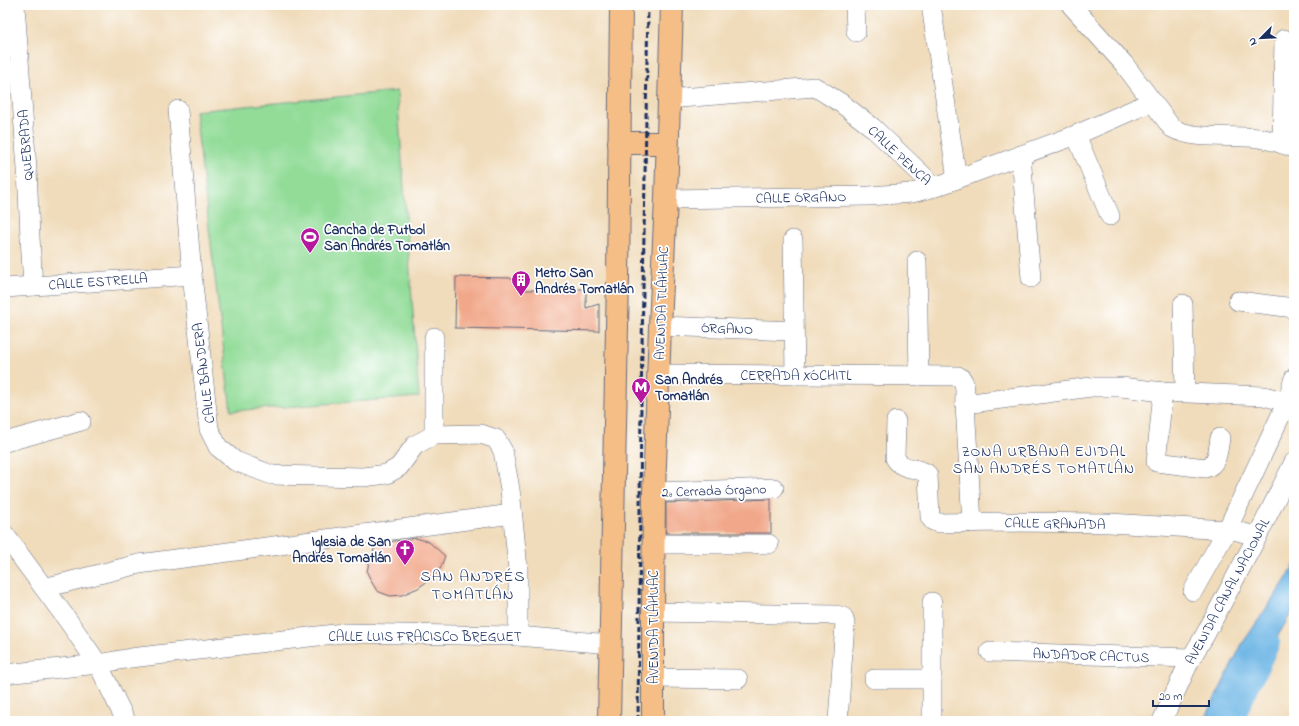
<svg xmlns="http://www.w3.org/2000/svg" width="1299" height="726" font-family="'Indie Flower',sans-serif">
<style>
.green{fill:#92dc98;stroke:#56867b}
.water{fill:#6db6e5;stroke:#4472a2}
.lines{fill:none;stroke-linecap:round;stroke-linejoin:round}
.canal{stroke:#6db6e5;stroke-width:20}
.building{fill:#f1a789}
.minor-casing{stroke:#666b7e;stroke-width:20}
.major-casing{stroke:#666b7e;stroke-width:24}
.minor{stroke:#fff;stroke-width:19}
.major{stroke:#f6be87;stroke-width:22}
.rail{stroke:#1b2f5e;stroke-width:3;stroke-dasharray:6 3;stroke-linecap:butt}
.labels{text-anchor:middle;stroke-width:3.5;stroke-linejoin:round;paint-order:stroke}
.street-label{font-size:14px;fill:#1b2f5e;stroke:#fff}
.poi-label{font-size:14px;font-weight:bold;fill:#1b2f5e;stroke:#fff;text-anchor:start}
.neighbourhood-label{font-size:15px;letter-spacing:1px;fill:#1b2f5e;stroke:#fff}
.quarter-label{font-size:16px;letter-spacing:1px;fill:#1b2f5e;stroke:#fff}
</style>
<rect width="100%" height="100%" fill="#fff"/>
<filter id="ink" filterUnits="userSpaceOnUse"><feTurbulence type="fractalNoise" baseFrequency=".025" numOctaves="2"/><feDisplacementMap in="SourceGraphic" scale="8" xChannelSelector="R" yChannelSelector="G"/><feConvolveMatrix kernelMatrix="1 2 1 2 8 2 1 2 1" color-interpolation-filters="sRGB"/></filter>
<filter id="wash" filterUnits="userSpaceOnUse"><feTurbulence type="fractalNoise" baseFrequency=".012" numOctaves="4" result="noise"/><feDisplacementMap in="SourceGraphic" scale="16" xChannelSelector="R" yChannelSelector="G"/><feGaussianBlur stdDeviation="0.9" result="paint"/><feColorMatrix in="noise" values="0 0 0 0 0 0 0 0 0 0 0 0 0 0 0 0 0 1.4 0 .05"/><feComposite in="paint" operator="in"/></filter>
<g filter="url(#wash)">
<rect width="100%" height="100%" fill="#f0dbba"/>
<polygon class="green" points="397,91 419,397 231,411 195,111"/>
<polygon class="water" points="1294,565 1294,609 1250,682 1229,721 1204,721 1242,644 1285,581"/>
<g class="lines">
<polyline class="canal" points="1233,721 1270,643"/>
</g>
<g id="blocks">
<g class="building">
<polygon points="456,277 510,278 526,290 586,289 586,308 599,304 599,331 455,328"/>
<polygon points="771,499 771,533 666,533 666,503"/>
<polygon points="416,538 429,542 445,556 440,569 432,578 418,588 402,595 390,596 377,591 371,581 367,572 370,557 376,546 381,543"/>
</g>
</g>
</g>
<g filter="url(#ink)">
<use href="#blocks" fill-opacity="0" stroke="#666b7e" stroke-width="1"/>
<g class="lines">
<g class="minor-casing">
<g id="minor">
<polyline points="15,5 27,169 30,237 33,286"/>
<polyline points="855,5 856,32"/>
<polyline points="931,5 957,179"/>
<path d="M1071,5L1124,64L1172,128C1196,141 1230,134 1258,138C1270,139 1282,144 1294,148"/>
<polyline points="668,99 815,87 841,103 872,127 935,187"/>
<polyline points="178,110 192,275 209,429 218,447 235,461 272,475 363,477 387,474 399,467 415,445 434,435 481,434 496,439 503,451 510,489 518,569 518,636"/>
<polyline points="1076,135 1110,216"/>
<polyline points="1282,144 1284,39"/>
<polyline points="1021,155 1031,278"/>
<polyline points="666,199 869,196 912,193 935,187 1076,135 1151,102"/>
<polyline points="793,240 795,375"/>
<polyline points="917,261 919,376"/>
<polyline points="5,288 192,275"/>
<polyline points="1238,301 1294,308"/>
<polyline points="1183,304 1185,392"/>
<polyline points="660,326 794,331"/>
<polyline points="434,337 434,435"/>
<path d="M659,374L958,376C968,381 964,395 965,404L1091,387H1121L1163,392L1264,396L1294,404"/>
<path d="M1163,392L1156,462L1205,468C1218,465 1218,450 1220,438"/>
<polyline points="965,404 972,523"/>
<path d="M896,421L895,458C902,470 915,467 926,473L928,475L930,517L933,521L938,523L1004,522L1109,523L1227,530L1238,531L1257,537"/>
<polyline points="5,442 81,421"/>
<polyline points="654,492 774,488"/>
<polyline points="5,535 69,622 98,664 126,721"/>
<polyline points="654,544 769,544"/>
<polyline points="44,588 139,564 512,514"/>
<polyline points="1193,591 1227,530 1287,402 1294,378"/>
<polyline points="932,602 932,721"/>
<polyline points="653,612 836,615 843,617 845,623 838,721"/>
<polyline points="990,652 1191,658"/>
<polyline points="5,674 98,664 131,658 343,633 518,636 610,644"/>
<polyline points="653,678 738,679"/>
<polyline points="874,679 932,679"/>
<polyline points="1162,721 1191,658 1205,635 1257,537 1294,462"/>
</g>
</g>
<g class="major-casing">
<g id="major">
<polyline points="619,143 667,143"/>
<polyline points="609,721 618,278 621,5"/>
<polyline points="653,721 653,612 654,492 660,326 666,199 672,5"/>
</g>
</g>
<use href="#minor" class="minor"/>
<use href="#major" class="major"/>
<polyline class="rail" points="638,721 641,404 648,5"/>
</g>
</g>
<defs>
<g id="stadium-pin" transform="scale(1)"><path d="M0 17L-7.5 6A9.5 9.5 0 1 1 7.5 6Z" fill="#b5179e" stroke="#fff"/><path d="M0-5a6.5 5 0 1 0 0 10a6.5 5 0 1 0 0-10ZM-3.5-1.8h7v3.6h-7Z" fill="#fff"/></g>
<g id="building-pin" transform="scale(1)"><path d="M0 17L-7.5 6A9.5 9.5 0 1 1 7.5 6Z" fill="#b5179e" stroke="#fff"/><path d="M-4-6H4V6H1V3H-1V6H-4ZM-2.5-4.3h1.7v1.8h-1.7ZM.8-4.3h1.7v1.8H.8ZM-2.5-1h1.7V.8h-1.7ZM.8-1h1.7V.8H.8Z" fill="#fff"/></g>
<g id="metro-pin" transform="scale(1)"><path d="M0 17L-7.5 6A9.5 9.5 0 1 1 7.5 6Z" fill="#b5179e" stroke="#fff"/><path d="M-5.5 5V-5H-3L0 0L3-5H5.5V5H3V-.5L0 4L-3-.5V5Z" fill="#fff"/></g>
<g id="church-pin" transform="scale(1)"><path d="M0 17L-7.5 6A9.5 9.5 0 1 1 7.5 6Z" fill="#b5179e" stroke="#fff"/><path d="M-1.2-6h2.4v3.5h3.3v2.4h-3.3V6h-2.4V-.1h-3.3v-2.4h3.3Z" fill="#fff"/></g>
</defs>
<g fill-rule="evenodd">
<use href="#stadium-pin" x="310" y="237"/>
<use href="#building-pin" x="521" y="280"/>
<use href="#metro-pin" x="641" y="387"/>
<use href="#church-pin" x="405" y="549"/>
</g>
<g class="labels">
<g class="street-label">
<text transform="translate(25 145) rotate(-94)" y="5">QUEBRADA</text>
<text transform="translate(900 155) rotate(43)" y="5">CALLE PENCA</text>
<text transform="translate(801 197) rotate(-1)" y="5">CALLE ÓRGANO</text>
<text transform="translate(98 281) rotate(-4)" y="5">CALLE ESTRELLA</text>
<text transform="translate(661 303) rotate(-88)" y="5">AVENIDA TLÁHUAC</text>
<text transform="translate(727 328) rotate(2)" y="5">ÓRGANO</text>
<text transform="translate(203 373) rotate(-97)" y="5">CALLE BANDERA</text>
<text x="796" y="380">CERRADA XÓCHITL</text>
<text transform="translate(714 490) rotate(-2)" y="5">2ª Cerrada Órgano</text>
<text transform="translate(1055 523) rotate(1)" y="5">CALLE GRANADA</text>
<text transform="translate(1227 591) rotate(-62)" y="5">AVENIDA CANAL NACIONAL</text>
<text transform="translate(653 627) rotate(-90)" y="5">AVENIDA TLÁHUAC</text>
<text x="425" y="641">CALLE LUIS FRACISCO BREGUET</text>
<text transform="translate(1091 655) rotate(2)" y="5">ANDADOR CACTUS</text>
</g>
<g class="poi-label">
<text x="324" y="234">Cancha de Futbol<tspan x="324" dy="16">San Andrés Tomatlán</tspan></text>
<text x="535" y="277">Metro San<tspan x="535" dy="16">Andrés Tomatlán</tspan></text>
<text x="655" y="384">San Andrés<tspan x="655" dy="16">Tomatlán</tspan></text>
<text x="391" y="546" text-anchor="end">Iglesia de San<tspan x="391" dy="16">Andrés Tomatlán</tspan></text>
</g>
<g class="neighbourhood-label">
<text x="1044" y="456">ZONA URBANA EJIDAL<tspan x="1044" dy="17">SAN ANDRÉS TOMATLÁN</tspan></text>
</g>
<g class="quarter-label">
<text x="473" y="581">SAN ANDRÉS<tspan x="473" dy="18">TOMATLÁN</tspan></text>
</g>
</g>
<rect width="1299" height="726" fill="none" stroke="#fff" stroke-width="20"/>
<g transform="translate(1261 38) rotate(246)" stroke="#ffffff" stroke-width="3" paint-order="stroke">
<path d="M0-3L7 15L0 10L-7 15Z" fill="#1b2f5e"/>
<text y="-6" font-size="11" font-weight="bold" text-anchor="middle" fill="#1b2f5e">N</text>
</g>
<path d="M1153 700v6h56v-6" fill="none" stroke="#1b2f5e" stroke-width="2"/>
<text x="1159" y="700" font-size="12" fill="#1b2f5e" stroke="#ffffff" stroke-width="3" paint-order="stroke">20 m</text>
</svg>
